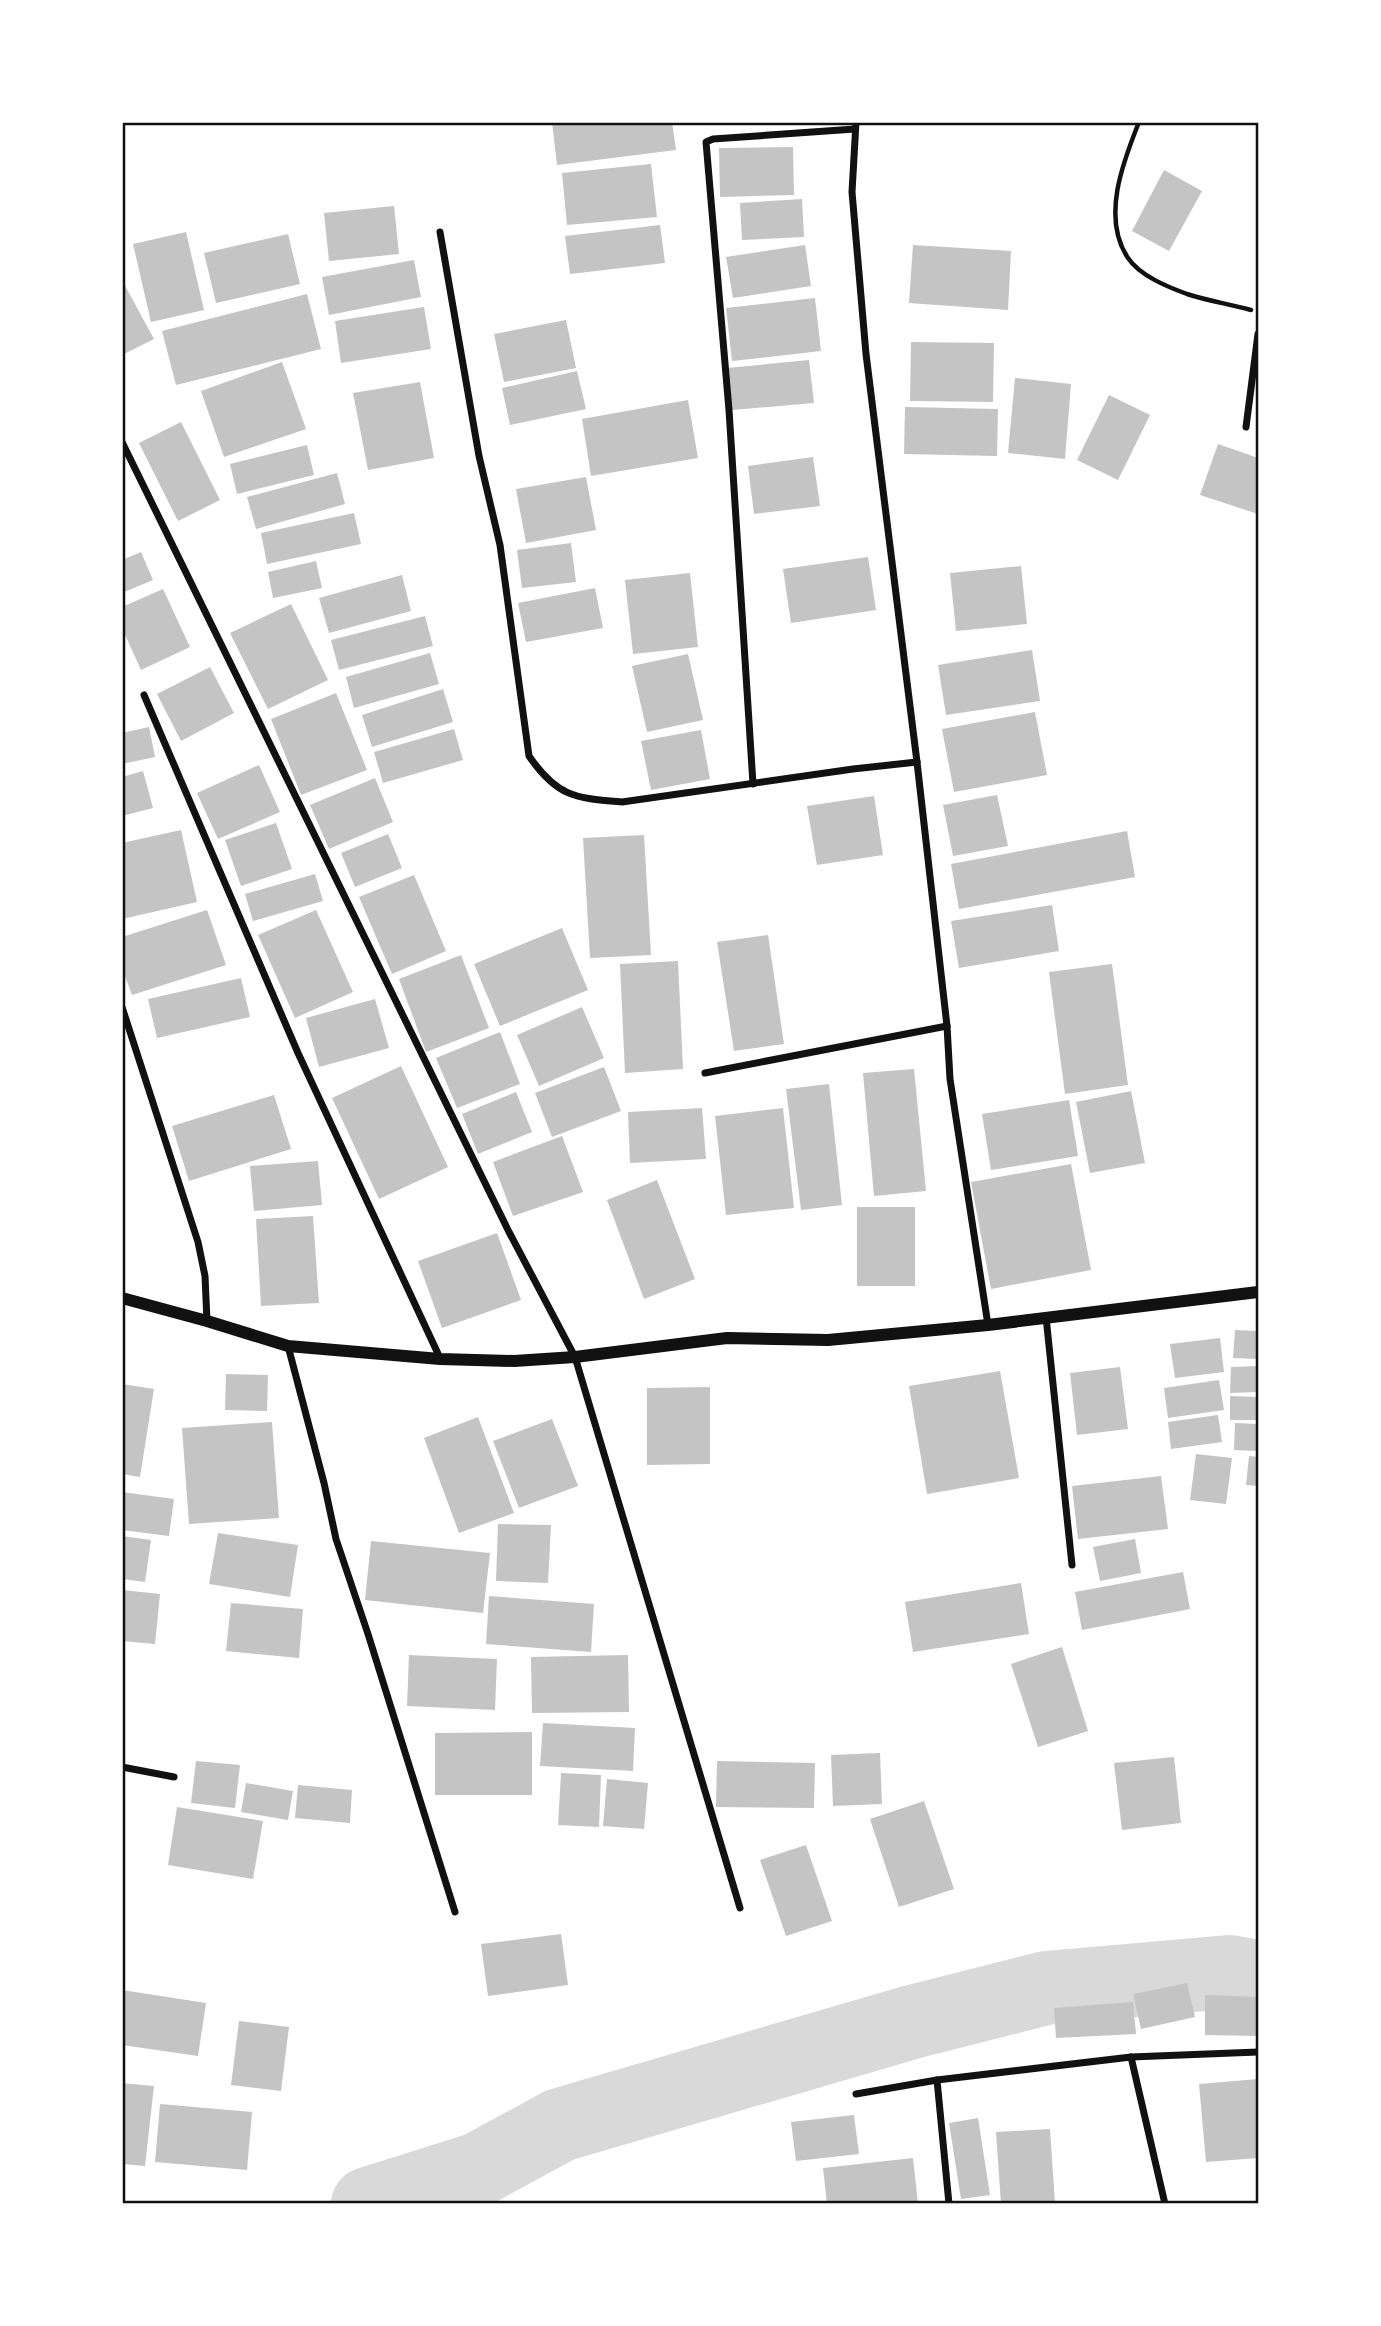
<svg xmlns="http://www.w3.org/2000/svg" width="1381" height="2326" font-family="'Public Sans',sans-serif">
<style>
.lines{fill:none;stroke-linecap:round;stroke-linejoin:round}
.river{stroke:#d9d9d9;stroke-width:74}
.building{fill:#c4c4c4}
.path{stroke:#111;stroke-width:4.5}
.minor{stroke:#111;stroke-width:7}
.tertiary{stroke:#111;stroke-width:12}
.neatline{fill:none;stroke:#111;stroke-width:2.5}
</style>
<rect width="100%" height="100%" fill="#fff"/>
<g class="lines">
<polyline class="river" points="368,2204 479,2169 560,2125 912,2022 1046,1988 1229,1972 1258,1977"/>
</g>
<g class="building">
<polygon points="552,122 672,122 676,150 557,165"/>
<polygon points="793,147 794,195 720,197 719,148"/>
<polygon points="651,164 657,217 567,225 562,173"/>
<polygon points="1164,170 1202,191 1169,251 1132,231"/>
<polygon points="802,199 804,237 742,240 740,203"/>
<polygon points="394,206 399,254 329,261 324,213"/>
<polygon points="660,225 665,263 570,274 565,236"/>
<polygon points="186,232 204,310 151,322 133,244"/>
<polygon points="288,234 300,284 216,303 204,253"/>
<polygon points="805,245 811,286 733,298 726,257"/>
<polygon points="913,245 1011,251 1008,310 909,303"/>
<polygon points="414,260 421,297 329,315 322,277"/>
<polygon points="122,280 154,339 122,355"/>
<polygon points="307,294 321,349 176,385 162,331"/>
<polygon points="815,298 821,351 732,361 726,308"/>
<polygon points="424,307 431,349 341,363 335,321"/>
<polygon points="566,320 576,368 504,382 494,334"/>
<polygon points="911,342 994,343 993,402 910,401"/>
<polygon points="809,360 814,403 732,410 727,368"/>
<polygon points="282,362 306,429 224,457 201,391"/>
<polygon points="577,371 586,409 510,425 502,388"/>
<polygon points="1015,378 1071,384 1065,459 1008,453"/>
<polygon points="420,382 434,458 368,470 353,393"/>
<polygon points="1109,395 1150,415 1118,480 1077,460"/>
<polygon points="688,400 698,458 591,476 582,419"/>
<polygon points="905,407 998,409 997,456 904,454"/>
<polygon points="181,422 220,500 178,521 139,443"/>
<polygon points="1218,444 1258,458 1258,514 1200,495"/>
<polygon points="307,445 314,475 237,494 230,464"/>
<polygon points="813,457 820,506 754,514 748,466"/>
<polygon points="337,473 345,504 256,529 247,497"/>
<polygon points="586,477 596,530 526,543 516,489"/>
<polygon points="354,513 361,544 267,564 261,533"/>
<polygon points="571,543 576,582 522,588 517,550"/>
<polygon points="141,552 153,580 122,593 122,560"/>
<polygon points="868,557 876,610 791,623 783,569"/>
<polygon points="316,561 322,588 273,598 268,572"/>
<polygon points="1021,566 1027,624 956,631 950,573"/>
<polygon points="690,573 698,647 633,654 625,580"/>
<polygon points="402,575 411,611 329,633 319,598"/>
<polygon points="595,588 603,628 526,642 518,603"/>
<polygon points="163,589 190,647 141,670 122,628 122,607"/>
<polygon points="291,604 328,680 268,709 230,633"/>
<polygon points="425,616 433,646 339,670 331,640"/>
<polygon points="1032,650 1040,701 946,715 938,665"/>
<polygon points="430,653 439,684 354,708 346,677"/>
<polygon points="688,654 703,720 647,732 632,666"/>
<polygon points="210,667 234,713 181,741 157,694"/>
<polygon points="443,689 453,722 372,747 362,715"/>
<polygon points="336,693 367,770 301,795 271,719"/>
<polygon points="1035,712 1047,775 954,792 942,729"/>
<polygon points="149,727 155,757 122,764 122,733"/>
<polygon points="454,729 463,760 383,783 374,752"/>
<polygon points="701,730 710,779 651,790 641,741"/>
<polygon points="259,765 280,812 218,839 197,793"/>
<polygon points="143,771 153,808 122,816 122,777"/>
<polygon points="375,778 393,822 329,849 310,805"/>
<polygon points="997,795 1008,846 953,856 943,805"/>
<polygon points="874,796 883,855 817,865 807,806"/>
<polygon points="276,823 292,869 241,886 225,840"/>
<polygon points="181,830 197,902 122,919 122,843"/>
<polygon points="1127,831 1135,877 959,909 951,864"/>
<polygon points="388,834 402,868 355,887 341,853"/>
<polygon points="644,835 651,955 590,958 583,838"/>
<polygon points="315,874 323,901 253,921 245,894"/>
<polygon points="414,875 446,951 392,974 359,897"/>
<polygon points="1052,905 1059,951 959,968 951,921"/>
<polygon points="207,910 226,965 132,995 122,968 122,937"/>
<polygon points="316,910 353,992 295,1018 258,935"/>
<polygon points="562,928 588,990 500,1026 474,964"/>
<polygon points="768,935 784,1044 734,1051 717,942"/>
<polygon points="461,955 489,1028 426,1052 399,979"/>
<polygon points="678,961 683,1069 625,1073 620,964"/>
<polygon points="1112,964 1128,1085 1065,1094 1049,972"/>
<polygon points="241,978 250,1017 157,1038 148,999"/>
<polygon points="375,999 389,1048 319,1067 306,1018"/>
<polygon points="582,1007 604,1058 539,1086 517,1035"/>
<polygon points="500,1032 520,1084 457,1108 436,1058"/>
<polygon points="401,1066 448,1167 379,1199 332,1098"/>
<polygon points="604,1067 621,1111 552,1137 535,1093"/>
<polygon points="914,1069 926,1191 874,1196 863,1073"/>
<polygon points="829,1084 842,1205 801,1210 786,1089"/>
<polygon points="1131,1091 1145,1163 1090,1173 1076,1102"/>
<polygon points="516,1092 532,1132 478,1154 462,1114"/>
<polygon points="274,1095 291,1149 189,1181 172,1126"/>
<polygon points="1069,1100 1078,1156 991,1170 982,1114"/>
<polygon points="702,1108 706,1159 630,1163 628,1112"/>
<polygon points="783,1108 794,1208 726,1215 715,1116"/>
<polygon points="562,1136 583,1192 513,1216 493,1162"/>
<polygon points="318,1161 322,1205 254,1211 250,1166"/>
<polygon points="1071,1164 1091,1270 991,1289 971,1182"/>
<polygon points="657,1180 695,1279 644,1299 607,1200"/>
<rect x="857" y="1207" width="58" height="79"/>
<polygon points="313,1216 319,1303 261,1306 256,1219"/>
<polygon points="497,1233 521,1300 442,1328 418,1261"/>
<polygon points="1235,1330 1258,1331 1258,1359 1233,1358"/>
<polygon points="1220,1338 1224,1372 1175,1378 1170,1344"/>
<polygon points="1258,1366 1258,1392 1230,1393 1231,1367"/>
<polygon points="1120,1367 1128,1429 1077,1435 1070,1373"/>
<polygon points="1000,1371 1019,1478 927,1494 909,1386"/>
<polygon points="226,1374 268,1375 267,1411 225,1410"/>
<polygon points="1219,1380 1224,1410 1168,1418 1164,1388"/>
<polygon points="122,1384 154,1389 140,1477 122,1474"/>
<polygon points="710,1387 710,1464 647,1465 647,1388"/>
<polygon points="1230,1396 1258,1397 1258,1420 1230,1420"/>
<polygon points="1218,1415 1222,1442 1171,1449 1168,1422"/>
<polygon points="478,1417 514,1513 459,1533 424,1438"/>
<polygon points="552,1419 578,1486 519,1508 493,1441"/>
<polygon points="272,1422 279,1518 189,1524 182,1428"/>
<polygon points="1235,1423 1258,1424 1258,1451 1234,1450"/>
<polygon points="1196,1454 1232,1458 1226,1504 1190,1500"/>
<polygon points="1249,1456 1258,1457 1258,1486 1246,1485"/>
<polygon points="1161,1476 1168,1529 1078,1539 1072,1486"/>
<polygon points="122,1492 174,1499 169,1536 122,1530"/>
<polygon points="498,1524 551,1525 548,1583 496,1581"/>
<polygon points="218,1533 298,1545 290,1597 209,1584"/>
<polygon points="122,1536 151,1540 145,1582 122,1579"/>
<polygon points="1135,1539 1141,1573 1100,1581 1093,1547"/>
<polygon points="371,1541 490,1553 483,1613 365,1600"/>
<polygon points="1183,1572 1190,1609 1082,1630 1075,1592"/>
<polygon points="1021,1583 1029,1634 913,1652 905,1602"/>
<polygon points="122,1590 160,1594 155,1644 122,1641"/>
<polygon points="489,1596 594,1604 591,1652 486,1644"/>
<polygon points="231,1603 303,1609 299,1658 226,1651"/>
<polygon points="1062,1647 1088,1731 1038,1747 1011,1664"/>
<polygon points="409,1655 497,1659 495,1710 407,1706"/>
<polygon points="628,1655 629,1712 532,1713 531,1657"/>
<polygon points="543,1723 635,1728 633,1771 540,1766"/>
<polygon points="532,1732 532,1795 435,1795 435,1733"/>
<polygon points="880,1753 882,1804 833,1806 831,1755"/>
<polygon points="1174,1757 1181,1823 1122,1830 1114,1763"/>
<polygon points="196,1761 240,1765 235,1808 191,1803"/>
<polygon points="717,1761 815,1763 814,1808 716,1807"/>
<polygon points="561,1773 601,1775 599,1827 558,1825"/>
<polygon points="607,1779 648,1783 644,1829 603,1826"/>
<polygon points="246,1783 293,1791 288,1820 241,1812"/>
<polygon points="298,1785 352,1790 350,1823 295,1818"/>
<polygon points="924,1801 954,1889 899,1907 870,1819"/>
<polygon points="177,1807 263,1821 253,1879 168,1865"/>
<polygon points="806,1845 832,1921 786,1936 760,1860"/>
<polygon points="561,1934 568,1985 488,1996 481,1944"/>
<polygon points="1187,1983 1195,2017 1141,2029 1133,1994"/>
<polygon points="122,1990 206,2003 198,2056 122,2045"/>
<polygon points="1205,1995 1258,1997 1258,2036 1205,2035"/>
<polygon points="1133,2002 1136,2034 1056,2038 1054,2008"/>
<polygon points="239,2021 289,2027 281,2091 231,2085"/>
<polygon points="1258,2079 1258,2158 1206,2162 1199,2084"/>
<polygon points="122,2083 154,2086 145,2166 122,2164"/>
<polygon points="160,2104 252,2112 247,2170 155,2162"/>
<polygon points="854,2115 859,2154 796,2161 791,2122"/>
<polygon points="978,2118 990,2195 961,2199 949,2123"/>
<polygon points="1050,2129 1055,2204 1001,2204 996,2132"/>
<polygon points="913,2158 918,2204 827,2204 823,2168"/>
</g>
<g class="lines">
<path class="path" d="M1139,122C1123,162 1101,218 1128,258C1140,276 1168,287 1187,294C1208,301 1230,304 1251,310"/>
<g class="minor">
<polyline points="856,122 852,192 866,354 917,762 947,1026 950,1079 988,1325"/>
<path d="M440,232L479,456L500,545L529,756C557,797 575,798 622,802L853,769L917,762"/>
<polyline points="1246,427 1258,334"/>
<polyline points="122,442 509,1232 575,1357 740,1908"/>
<polyline points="144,695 298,1053 440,1358"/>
<polyline points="753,784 729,410 706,142 713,139 855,129"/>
<polyline points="122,1007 198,1242 205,1276 207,1321"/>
<polyline points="705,1073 947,1026"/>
<polyline points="1046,1317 1072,1565"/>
<polyline points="288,1346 324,1483 336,1539 368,1634 455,1912"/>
<polyline points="122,1767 174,1777"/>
<polyline points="1131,2057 1165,2204"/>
<polyline points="937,2080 949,2204"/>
<polyline points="856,2094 937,2080 1131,2057 1258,2052"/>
</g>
<polyline class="tertiary" points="122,1298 207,1321 288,1346 440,1359 514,1361 575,1357 727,1338 828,1340 988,1325 1258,1292"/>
</g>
<rect width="1381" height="2326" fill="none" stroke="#ffffff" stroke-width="248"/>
<rect x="124" y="124" width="1133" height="2078" class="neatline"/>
</svg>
